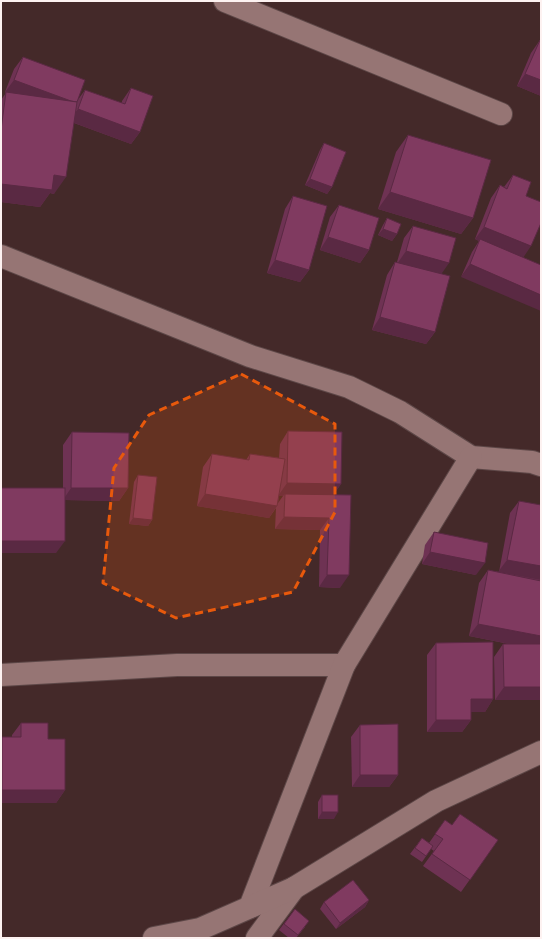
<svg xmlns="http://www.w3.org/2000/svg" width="542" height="939" font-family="'Noto Sans',sans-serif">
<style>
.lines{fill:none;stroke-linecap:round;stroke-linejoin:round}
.minor-casing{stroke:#5d4747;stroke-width:24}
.tertiary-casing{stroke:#5d4747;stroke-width:24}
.minor{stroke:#967574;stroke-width:22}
.tertiary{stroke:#967574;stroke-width:22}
.wall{fill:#6e3253;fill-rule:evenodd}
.shaded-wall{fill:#5a2943}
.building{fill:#803a60;stroke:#5a2943}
.marked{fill:#e8590c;fill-opacity:0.2;stroke:#e8590c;stroke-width:3;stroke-dasharray:8 5;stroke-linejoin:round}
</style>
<rect width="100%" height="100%" fill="#442929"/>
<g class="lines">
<g class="minor-casing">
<g id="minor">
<polyline points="225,1 501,114"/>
<polyline points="1,256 250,356 349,387 400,412 471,457 532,462 541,465"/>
<polyline points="1,675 177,665 344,665"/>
<polyline points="250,907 344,665 471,457"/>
<polyline points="257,938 294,888"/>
</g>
</g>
<g class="tertiary-casing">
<polyline id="tertiary" points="154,938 200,929 294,888 436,801 541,752"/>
</g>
<use href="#minor" class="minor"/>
<use href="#tertiary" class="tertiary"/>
</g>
<g class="wall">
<polygon points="540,40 541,41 541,96 517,86 531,53"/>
<polygon points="23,57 77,101 85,90 122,103 122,101 131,88 140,132 131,144 74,123 54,194 50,193 40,207 1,202 1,100 6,93 5,92 14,69"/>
<polygon points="408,135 473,218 461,234 378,209 396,152"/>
<polygon points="324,143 332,187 327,194 305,185 320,150"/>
<polygon points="513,175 531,182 461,277 472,252 479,241 475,239 491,198 500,185 504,187"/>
<polygon points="293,196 309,270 300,282 267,273 285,209"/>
<polygon points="339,205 369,250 360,263 320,250 330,217"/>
<polygon points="387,218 397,234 392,241 378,235 383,225"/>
<polygon points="413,226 441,274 435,332 426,344 372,330 387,275 395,262 397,262 404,238"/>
<path d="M288,431L341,484L333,495L340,588L319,587L320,530L275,529L276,508L269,518L197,506L203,467L212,454L246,460L250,454L279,458L280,444ZM279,496H283L278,503Z"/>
<polygon points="72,432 128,488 119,501 65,500 56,553 1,553 63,488 63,445"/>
<polygon points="138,475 152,520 148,526 129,524 134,482"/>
<polygon points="519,501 541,580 541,700 495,700 494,657 503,644 509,644 469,636 479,583 488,570 499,572 510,513"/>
<polygon points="434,532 476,575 422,564 425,545"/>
<polygon points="436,643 493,699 485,712 471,712 471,720 462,732 427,732 427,655"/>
<polygon points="21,723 48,739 65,790 56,803 1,803 1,738 2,737 12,737 12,735"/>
<polygon points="360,725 398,775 389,787 352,787 351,737"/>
<polygon points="322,795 334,819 318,819 318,802"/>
<polygon points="445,820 452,825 498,840 461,892 423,866 434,851 431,849 422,862 410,854 422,838 429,843"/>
<polygon points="369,900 365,907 336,929 320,909 324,902"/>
<polygon points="295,909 305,927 296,938 289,938 279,930"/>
</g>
<g class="shaded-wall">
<polygon points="525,74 541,80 541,96 517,86"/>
<polygon points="14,80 76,103 68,116 5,92"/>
<polygon points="78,109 140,132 131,144 69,121"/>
<polygon points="54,175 66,177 54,194 50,193 40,207 1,202 1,184"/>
<polygon points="310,179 332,187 327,194 305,185"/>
<polygon points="390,192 473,218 461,234 378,209"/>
<polygon points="484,227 531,246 523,258 480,239 479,241 475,239"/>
<polygon points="383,229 397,234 392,241 378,235"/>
<polygon points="328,237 369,250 360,263 320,250"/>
<polygon points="406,251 449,263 440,276 397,264"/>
<polygon points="275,260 309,270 300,282 267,273"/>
<polygon points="470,264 541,295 541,311 461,277"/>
<polygon points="380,317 435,332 426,344 372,330"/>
<polygon points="287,483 341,484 332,497 285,494 283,496 278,496"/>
<polygon points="71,488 128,488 119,501 63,500"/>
<polygon points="205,494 277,506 269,518 197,506"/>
<polygon points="284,517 329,518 320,530 275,529"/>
<polygon points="133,518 152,520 148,526 129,524"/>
<polygon points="1,541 65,541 56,553 1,553"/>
<polygon points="430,552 485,563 476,575 422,564"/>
<polygon points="507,560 541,566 541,580 498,572"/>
<polygon points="327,575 349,575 340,588 319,587"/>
<polygon points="478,624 541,636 541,650 469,636"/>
<polygon points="504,687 541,687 541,700 495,700"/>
<polygon points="471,699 493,699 485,712 462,712"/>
<polygon points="436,720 471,720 462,732 427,732"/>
<polygon points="360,775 398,775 389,787 352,787"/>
<polygon points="2,790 65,790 56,803 1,803 1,792"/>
<polygon points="322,812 338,812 334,819 318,819"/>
<polygon points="369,900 365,907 336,929 340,923"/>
</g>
<g class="building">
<polygon points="540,40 541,41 541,80 525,74"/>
<polygon points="23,57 85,80 77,102 71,101 14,80"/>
<polygon points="131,88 153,96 140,132 78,109 85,90 125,104"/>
<polygon points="6,92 77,102 66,177 54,175 52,190 1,184 1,130"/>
<polygon points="408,135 491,160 473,218 390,192"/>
<polygon points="324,143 346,152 332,187 310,179"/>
<polygon points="513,175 531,182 526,196 541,202 541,223 531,246 484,227 500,185 507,189"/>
<polygon points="293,196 327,206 309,270 275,260"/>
<polygon points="339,205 379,218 369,250 328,237"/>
<polygon points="387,218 401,224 397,234 383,229"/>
<polygon points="413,226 456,238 449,263 406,251"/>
<polygon points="480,239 541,265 541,295 470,264"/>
<polygon points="395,262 450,276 435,332 380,317"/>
<polygon points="288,431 342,432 341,484 287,483"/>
<polygon points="72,432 129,433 128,488 71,488"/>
<polygon points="212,454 249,460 250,454 285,459 277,506 205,494"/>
<polygon points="138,475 157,477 152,520 133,518"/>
<rect x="1" y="488" width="64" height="53"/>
<polygon points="285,494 351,495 349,575 327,575 329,518 284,517"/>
<polygon points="519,501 541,505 541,566 507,560"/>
<polygon points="434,532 488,543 485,563 430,552"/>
<polygon points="488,570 541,581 541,636 478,624"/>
<polygon points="493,642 493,699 471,699 471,720 436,720 436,643"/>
<polygon points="503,644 541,644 541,687 504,687"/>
<polygon points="21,723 48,723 48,739 65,739 65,790 2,790 2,737 21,737"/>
<polygon points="398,724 398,775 360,775 360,725"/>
<rect x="322" y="795" width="16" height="17"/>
<polygon points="460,814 498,840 470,880 432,854 443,839 435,834 445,820 452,825"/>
<polygon points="422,838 433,846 426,856 415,848"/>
<polygon points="353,880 369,900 340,923 324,902"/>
<polygon points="295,909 309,921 298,935 284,924"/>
</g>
<path class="marked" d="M241,374L335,424V512L293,592L176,618L103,583L114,468L149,415Z"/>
<rect width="542" height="939" fill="none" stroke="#fdf2f1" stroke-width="4"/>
</svg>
